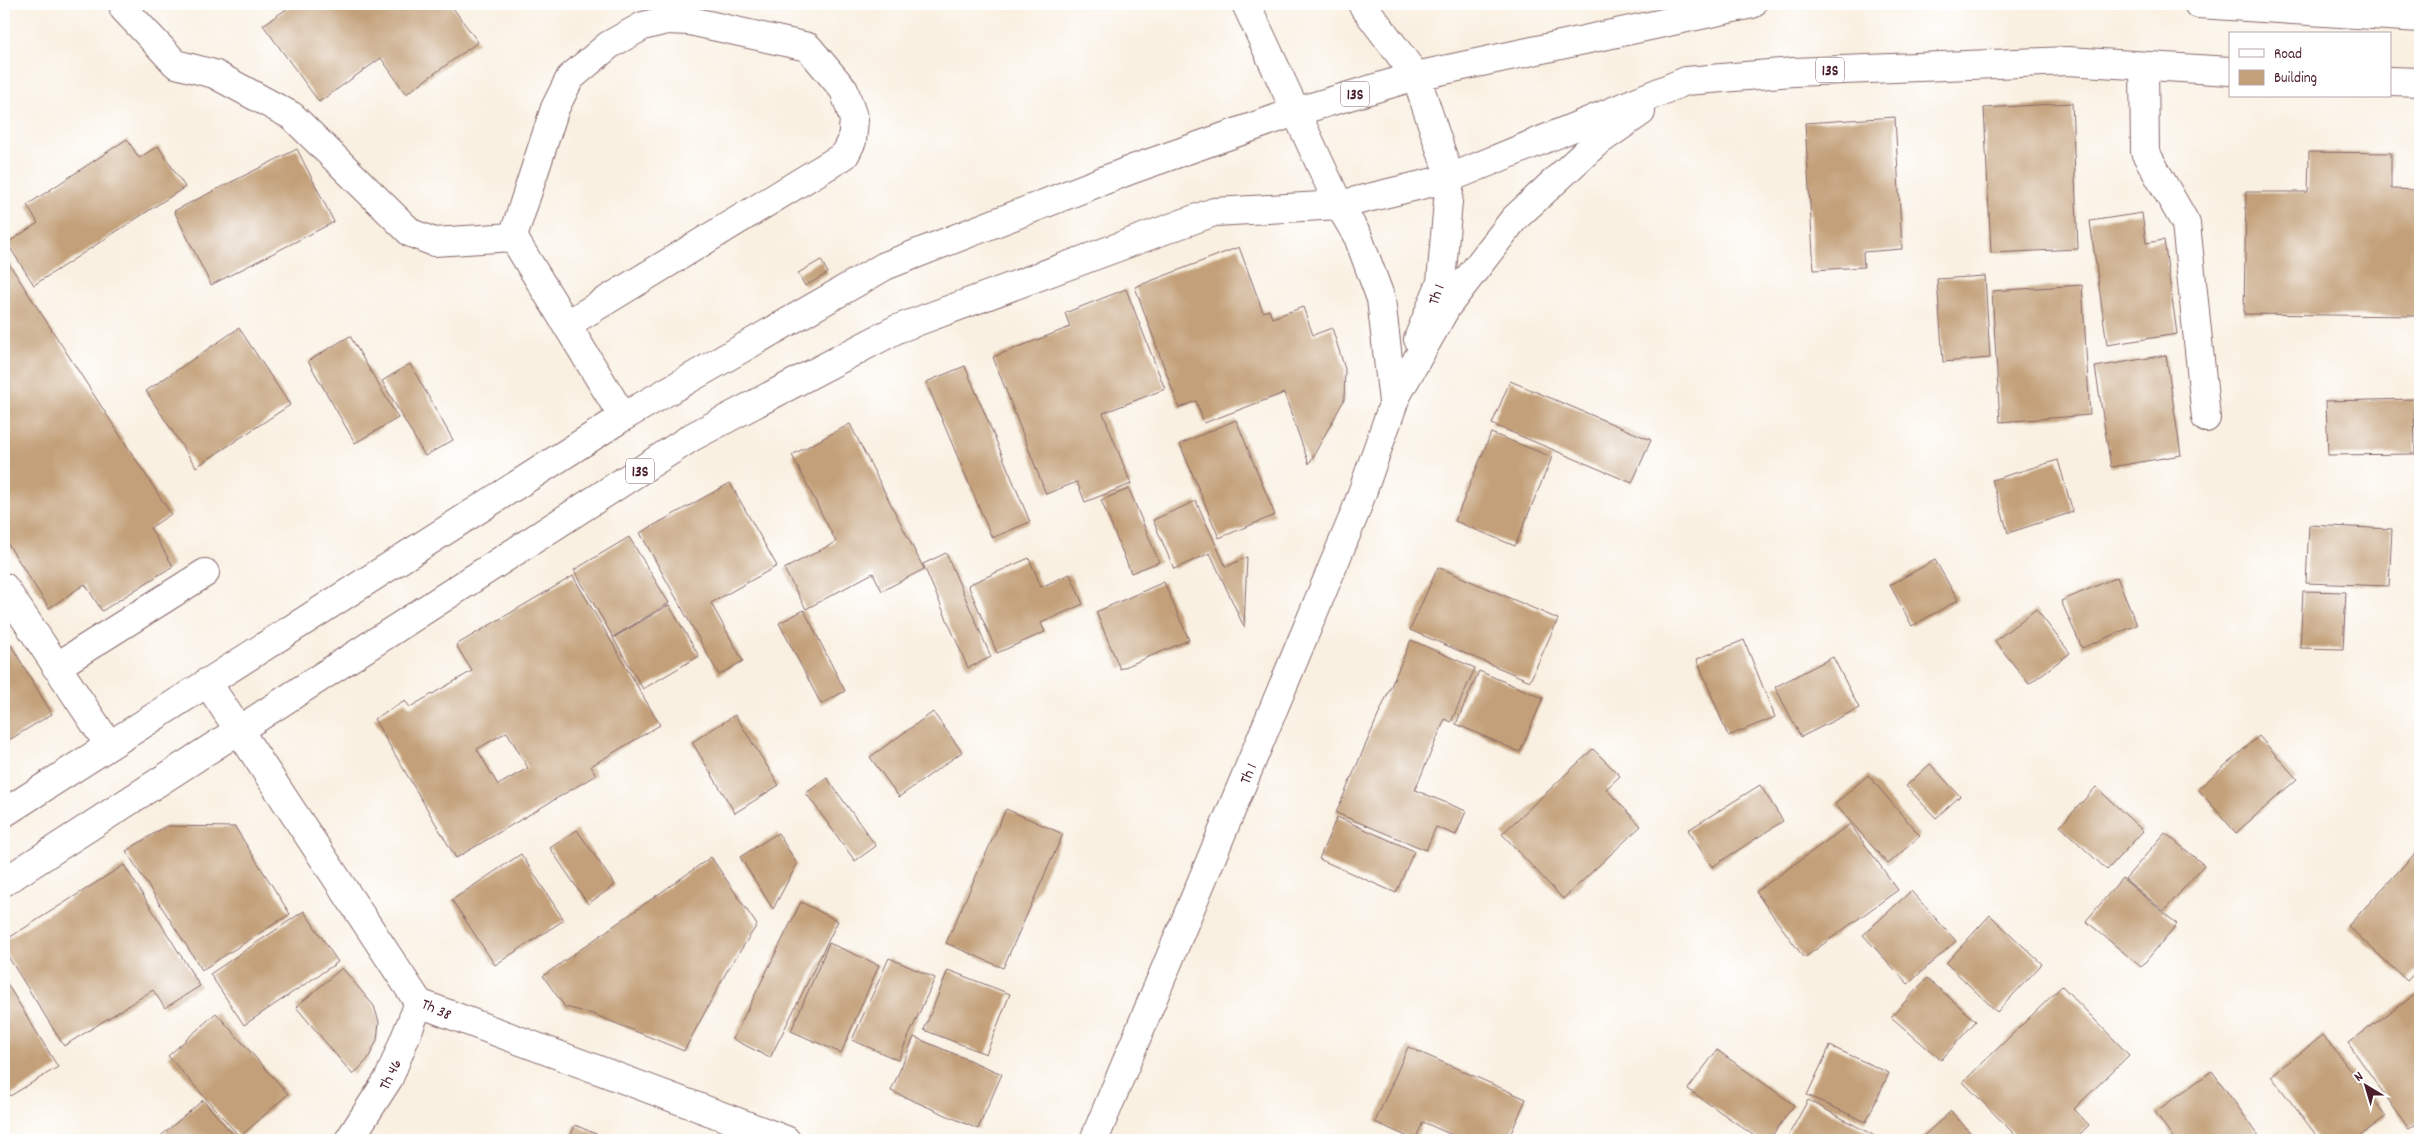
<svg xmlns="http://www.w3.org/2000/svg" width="2424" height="1144" font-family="Dekko,sans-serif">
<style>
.building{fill:#c3a079;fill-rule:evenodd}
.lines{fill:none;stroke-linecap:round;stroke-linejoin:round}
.minor-casing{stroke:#87686b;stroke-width:30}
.highway-casing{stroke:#87686b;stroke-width:30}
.minor{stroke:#fff;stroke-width:28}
.highway{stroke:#fff;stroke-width:28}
.labels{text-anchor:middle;stroke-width:4.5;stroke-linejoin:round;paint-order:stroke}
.shield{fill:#fff;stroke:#80626b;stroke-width:1}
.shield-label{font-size:15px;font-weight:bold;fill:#4a1f2b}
.street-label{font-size:16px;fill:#4a1f2b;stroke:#fff}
</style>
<rect width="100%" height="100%" fill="#fff"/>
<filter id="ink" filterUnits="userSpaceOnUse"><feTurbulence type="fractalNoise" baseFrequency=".02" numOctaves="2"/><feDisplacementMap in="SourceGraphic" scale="10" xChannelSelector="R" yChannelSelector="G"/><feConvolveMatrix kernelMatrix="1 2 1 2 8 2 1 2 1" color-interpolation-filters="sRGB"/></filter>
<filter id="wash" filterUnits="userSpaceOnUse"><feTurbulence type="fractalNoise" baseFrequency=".0096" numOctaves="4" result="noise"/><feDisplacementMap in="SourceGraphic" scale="20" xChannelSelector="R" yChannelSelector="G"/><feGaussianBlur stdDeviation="1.12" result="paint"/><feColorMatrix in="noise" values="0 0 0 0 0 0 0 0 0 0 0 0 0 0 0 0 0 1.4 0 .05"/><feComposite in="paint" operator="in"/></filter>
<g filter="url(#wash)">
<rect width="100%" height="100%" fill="#f9f0e1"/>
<g id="blocks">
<g class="building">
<polygon points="294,4 450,4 478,42 406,94 381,58 319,102 263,25"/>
<polygon points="2072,103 2078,249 1991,253 1984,108"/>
<polygon points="1895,117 1902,249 1863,252 1864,267 1814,270 1805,123"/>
<polygon points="127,139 139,158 158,146 185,187 34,285 7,243 38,223 27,205"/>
<polygon points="297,149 334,222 211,285 174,211"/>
<polygon points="2309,152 2391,153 2391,189 2419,190 2416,316 2244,314 2246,192 2308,192"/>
<polygon points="2142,213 2146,243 2164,240 2177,334 2107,345 2090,221"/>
<polygon points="1239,247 1263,312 1269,310 1272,318 1303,307 1313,335 1332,328 1345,369 1344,400 1309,464 1284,393 1204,423 1196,401 1179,408 1135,287"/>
<polygon points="4,256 171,514 150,528 173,566 102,611 85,584 49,608 4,538"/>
<polygon points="821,260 828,273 805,286 798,273"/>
<polygon points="1985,276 1990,358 1943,362 1937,279"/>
<polygon points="2082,285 2090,415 2000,422 1992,291"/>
<polygon points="1126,289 1165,389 1103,413 1131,484 1085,502 1077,482 1046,494 993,357 1070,327 1065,313"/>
<polygon points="239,328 290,405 196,467 146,391"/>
<polygon points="350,336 398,418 355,443 308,361"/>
<polygon points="2166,355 2181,455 2111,467 2095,367"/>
<polygon points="410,364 453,440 425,456 382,381"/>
<polygon points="965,366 1030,522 992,538 926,382"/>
<polygon points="1510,381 1651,440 1632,483 1492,424"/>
<polygon points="2414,399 2415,454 2328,455 2326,401"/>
<polygon points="1236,420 1275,515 1219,538 1180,444"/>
<polygon points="850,424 924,569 882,591 873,573 806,609 784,569 836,542 792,455"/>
<polygon points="1491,433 1552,457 1515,546 1455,521"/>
<polygon points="2058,460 2073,512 2008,533 1992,480"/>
<polygon points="730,483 777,566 711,603 743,661 719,675 640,533"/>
<polygon points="1129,489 1159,562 1131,573 1101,500"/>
<polygon points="1196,501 1226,567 1247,557 1244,627 1210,553 1174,569 1153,520"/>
<polygon points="2309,525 2392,529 2389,586 2306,583"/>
<polygon points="629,537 669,603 613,637 574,570"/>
<polygon points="946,553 991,657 968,668 923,564"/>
<polygon points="1029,558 1041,587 1070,574 1083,604 1041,623 1045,632 997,653 968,585"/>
<polygon points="1935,560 1958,600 1912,626 1890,585"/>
<polygon points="1438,567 1558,619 1530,681 1410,630"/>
<path d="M573,576L660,725L591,766L596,775L456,858L374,719L405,701L410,707L472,671L456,645ZM507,732L528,768L498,785L477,749Z"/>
<polygon points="2117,577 2137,625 2082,648 2061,601"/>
<polygon points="1164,582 1189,640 1120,669 1096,612"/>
<polygon points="2303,591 2346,592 2343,649 2300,648"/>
<polygon points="669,605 699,656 643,689 613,638"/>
<polygon points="2036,609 2070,653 2029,684 1995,641"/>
<polygon points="804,610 845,691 821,704 779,623"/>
<polygon points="1411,640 1475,668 1451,722 1445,719 1415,790 1466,811 1456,835 1436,827 1426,850 1336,813"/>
<polygon points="1744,640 1775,717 1728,736 1697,659"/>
<polygon points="11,645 52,714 4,743 4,649"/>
<polygon points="1833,657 1859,708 1801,737 1775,687"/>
<polygon points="1479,671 1543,698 1520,752 1456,724"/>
<polygon points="933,712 962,752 899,797 870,757"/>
<polygon points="735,715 779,785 735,813 692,742"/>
<polygon points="2259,736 2297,779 2236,833 2198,789"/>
<polygon points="1593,749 1620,776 1606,789 1641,826 1563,899 1502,834"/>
<polygon points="1930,764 1960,796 1936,818 1906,786"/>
<polygon points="1868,775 1920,836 1888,864 1835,804"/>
<polygon points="827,778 876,846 855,861 806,793"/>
<polygon points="1760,785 1783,821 1712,867 1688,830"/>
<polygon points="2096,787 2143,831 2107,870 2060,826"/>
<polygon points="1006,809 1063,834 1003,968 946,943"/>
<polygon points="1337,817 1414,851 1396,893 1319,859"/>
<polygon points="1850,824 1898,890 1804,958 1756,892"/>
<polygon points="166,826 235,827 290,914 202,970 126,851"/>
<polygon points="577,830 615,885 588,904 550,848"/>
<polygon points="778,833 797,864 773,909 740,857"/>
<polygon points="2165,833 2204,865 2164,911 2125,879"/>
<polygon points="2420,848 2420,967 2407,981 2348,926"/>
<polygon points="521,854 564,920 495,965 452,900"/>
<polygon points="711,857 757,925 727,971 684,1051 593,1014 565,1007 543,976"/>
<polygon points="124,865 200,986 165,1008 153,990 64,1046 4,950 4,941"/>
<polygon points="2122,878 2177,924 2141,967 2086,921"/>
<polygon points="1911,891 1956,941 1908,984 1863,935"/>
<polygon points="801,902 838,921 770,1058 733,1039"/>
<polygon points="304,911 338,962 244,1025 210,974"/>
<polygon points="1990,915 2042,964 1997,1012 1946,963"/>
<polygon points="829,943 879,965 841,1053 791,1031"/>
<polygon points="889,958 935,978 898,1060 852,1040"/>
<polygon points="342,968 374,1006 379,1022 377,1040 368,1059 353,1075 296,1007"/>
<polygon points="948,970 1010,994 986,1054 924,1030"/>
<polygon points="1927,978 1976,1021 1941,1060 1891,1017"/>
<polygon points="4,979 58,1067 10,1096 8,1091 4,1094"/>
<polygon points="2062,986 2129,1055 2074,1109 2089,1125 2074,1140 2020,1140 1963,1082"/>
<polygon points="2420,991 2420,1121 2409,1129 2348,1043"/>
<polygon points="216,1013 288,1094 240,1137 168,1056"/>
<polygon points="2323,1035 2386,1116 2355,1140 2320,1140 2271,1076"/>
<polygon points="914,1037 1002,1074 978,1129 891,1091"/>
<polygon points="1830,1046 1889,1073 1866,1122 1807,1095"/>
<polygon points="1408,1047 1526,1099 1508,1140 1449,1140 1452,1135 1423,1122 1415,1140 1375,1122"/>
<polygon points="1717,1050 1794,1105 1769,1140 1760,1140 1688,1089"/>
<polygon points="2212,1071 2262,1140 2175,1140 2155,1112"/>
<polygon points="203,1100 238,1140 156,1140"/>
<polygon points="1808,1100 1882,1140 1793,1140 1787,1138"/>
<polygon points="1951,1111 1977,1140 1919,1140"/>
<polygon points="575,1125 610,1140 569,1140"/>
</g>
</g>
</g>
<g filter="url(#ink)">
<use href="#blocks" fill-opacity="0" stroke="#87686b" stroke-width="1"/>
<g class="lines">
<g class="minor-casing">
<g id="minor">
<polyline points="1246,4 1339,205 1358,237 1381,299 1393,402"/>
<polyline points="1362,4 1416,76 1450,178 1441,282 1418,339"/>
<polyline points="124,9 176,64 214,74 292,116 411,233 434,242 513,237"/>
<polyline points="2144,66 2145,152 2186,224 2206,418"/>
<polyline points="566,325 845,155 852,141 854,120 844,90 808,47 690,21 667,20 643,26 609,45 570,78 555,108 513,237 623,417"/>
<polyline points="4,587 109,745"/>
<polyline points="56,667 205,573"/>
<polyline points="207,682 419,1003 786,1140"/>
<polyline points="349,1140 389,1078 419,1003"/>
<polyline points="1094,1140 1355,513 1402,379"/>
</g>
</g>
<g class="highway-casing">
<g id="highway">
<polyline points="2198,4 2420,18"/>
<polyline points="2390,81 2420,82"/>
<polyline points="1393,402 1447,306 1514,219 1595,144 1641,112"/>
<polyline points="4,813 623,417 885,266 1133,169 1295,112 1416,76 1752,4"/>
<polyline points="4,882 692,437 897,329 1129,243 1214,212 1339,205 1450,178 1686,81 1793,72 2068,61 2230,71"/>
</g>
</g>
<use href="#minor" class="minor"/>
<use href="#highway" class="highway"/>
</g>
</g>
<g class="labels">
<g class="shield">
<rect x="1816" y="57.5" width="28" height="25" rx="4"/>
<rect x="1341" y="81.5" width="28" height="25" rx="4"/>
<rect x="626" y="458.5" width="28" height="25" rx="4"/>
</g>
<g class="shield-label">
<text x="1830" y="75">13S</text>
<text x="1355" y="99">13S</text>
<text x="640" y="476">13S</text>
</g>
<g class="street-label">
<text transform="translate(1435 294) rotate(-71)" y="6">Th 1</text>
<text transform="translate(1247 773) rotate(-67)" y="6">Th 1</text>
<text transform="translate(437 1008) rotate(24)" y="6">Th 38</text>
<text transform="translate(389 1074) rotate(-64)" y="6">Th 46</text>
</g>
</g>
<rect width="2424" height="1144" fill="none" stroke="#fff" stroke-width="20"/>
<rect x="2229" y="32" width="162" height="65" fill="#ffffff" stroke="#b7a5aa"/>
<rect x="2239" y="49" width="25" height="8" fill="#ffffff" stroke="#b7a5aa"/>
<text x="2274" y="58" font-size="15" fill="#4a1f2b">Road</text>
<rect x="2239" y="70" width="25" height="15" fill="#c3a079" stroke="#b7a5aa"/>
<text x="2274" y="82" font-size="15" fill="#4a1f2b">Building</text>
<g transform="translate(2366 1086) rotate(322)" stroke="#ffffff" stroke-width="4" paint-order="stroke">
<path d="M0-4L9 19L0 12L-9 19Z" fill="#4a1f2b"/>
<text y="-8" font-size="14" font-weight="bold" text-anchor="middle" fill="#4a1f2b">N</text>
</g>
</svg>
